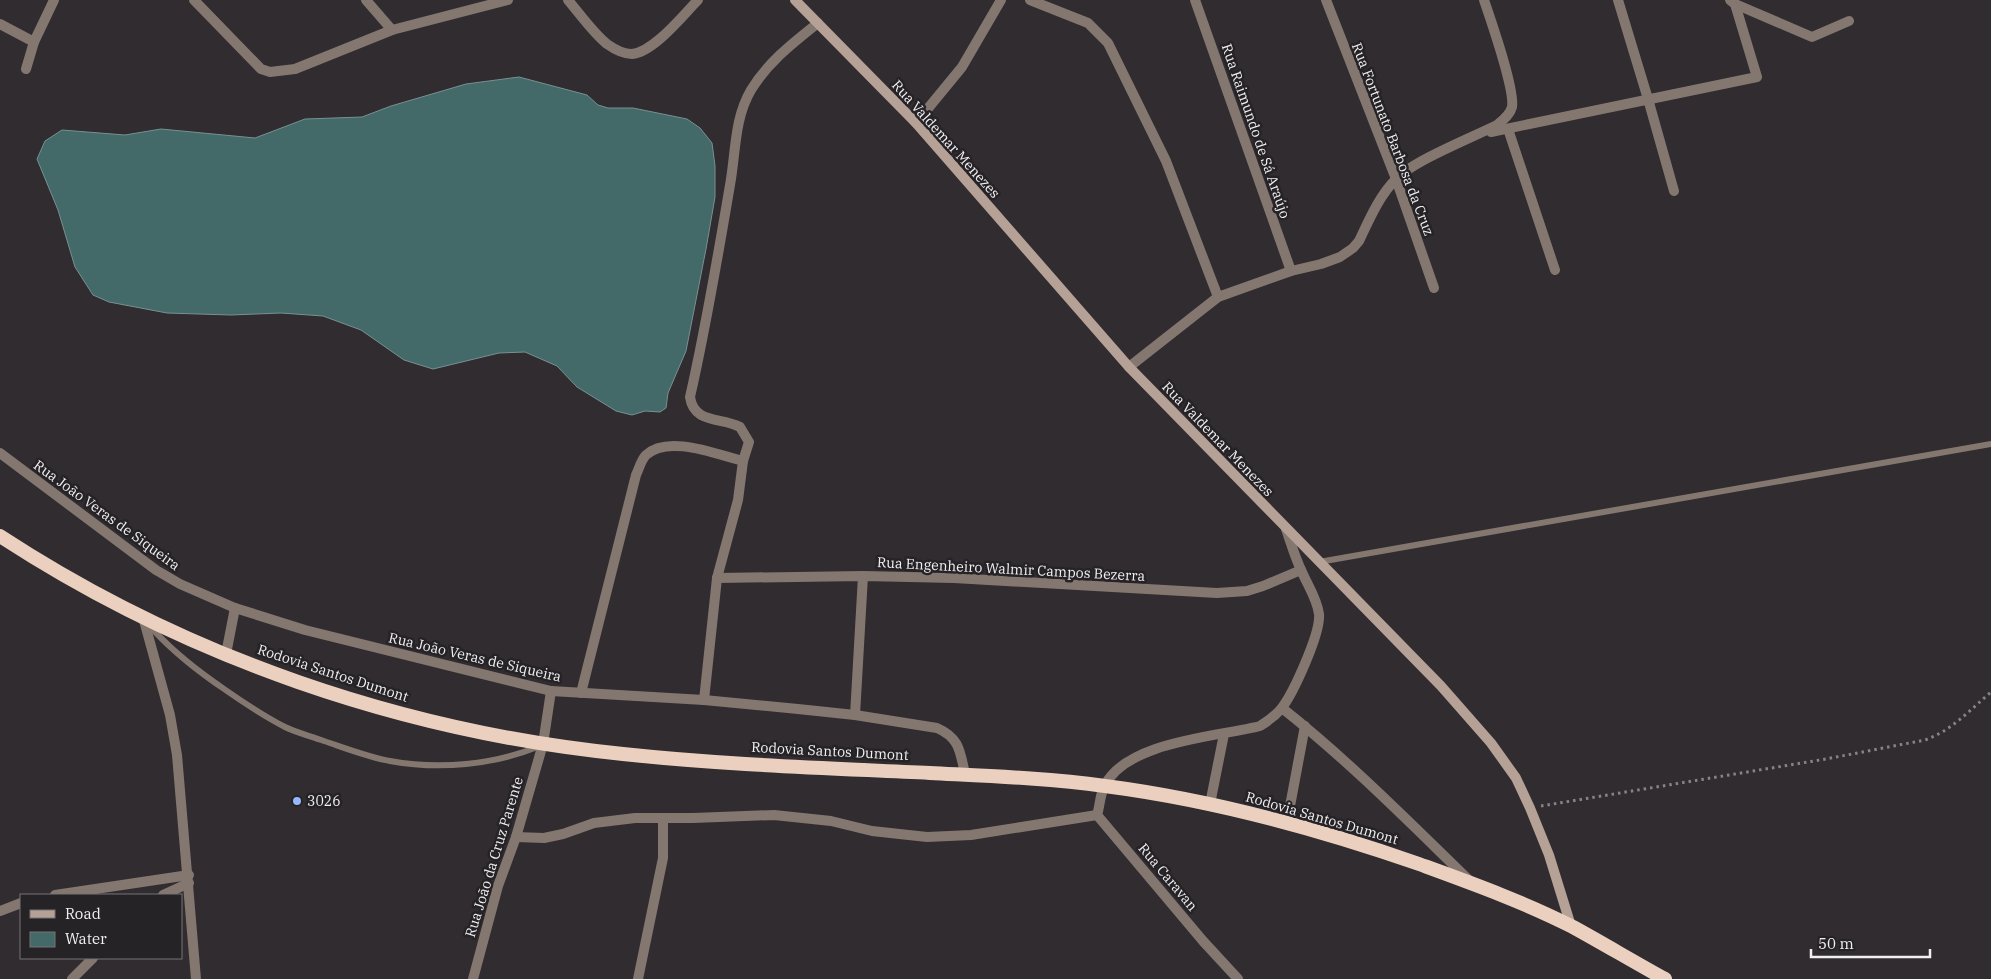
<svg xmlns="http://www.w3.org/2000/svg" width="1991" height="979" font-family="'IBM Plex Serif',serif">
<style>
.water{fill:#446969;stroke:#789192}
.lines{fill:none;stroke-linecap:round;stroke-linejoin:round}
.path{stroke:#878487;stroke-width:3;stroke-dasharray:2.5 4;stroke-linecap:butt}
.service{stroke:#847770;stroke-width:6}
.minor{stroke:#847770;stroke-width:10}
.tertiary{stroke:#847770;stroke-width:10}
.secondary{stroke:#b5a195;stroke-width:10}
.trunk{stroke:#ecd0bf;stroke-width:14}
.poi-dot{fill:#94b7fd;stroke:#262326;stroke-width:2}
.labels{text-anchor:middle;stroke-width:5;stroke-linejoin:round;paint-order:stroke}
.street-label{font-size:14px;fill:#f1eff1;stroke:#262326}
.poi-label{font-size:14px;fill:#f1eff1;stroke:#262326;text-anchor:start}
</style>
<rect width="100%" height="100%" fill="#302c30"/>
<polygon class="water" points="519,77 587,95 598,105 608,108 633,108 687,119 700,128 712,143 715,166 715,197 706,249 686,351 668,393 666,408 660,412 645,411 632,415 616,411 577,387 557,366 525,352 499,353 433,369 404,360 361,330 323,316 281,313 231,315 167,313 109,302 93,295 75,267 58,210 37,159 45,141 62,130 125,135 161,129 255,138 305,119 362,117 391,106 466,84"/>
<g class="lines">
<path class="path" d="M1541,806L1826,759L1925,740C1951,731 1970,710 1991,692"/>
<g class="service">
<polyline points="1319,562 1991,444"/>
<path d="M148,624C167,646 190,665 214,682C237,698 259,714 285,727C297,733 311,736 324,741C345,748 368,757 390,761C440,770 493,765 540,746"/>
</g>
<g class="minor">
<polyline points="194,0 261,69 270,72 295,69 392,30 508,0"/>
<polyline points="366,0 392,30"/>
<path d="M568,0C579,13 594,34 607,44C614,49 623,54 632,54C654,52 683,15 698,0"/>
<polyline points="1030,0 1088,23 1108,43 1166,161 1218,297"/>
<polyline points="1195,0 1291,271"/>
<polyline points="1326,0 1396,179 1434,288"/>
<polyline points="1618,0 1648,99 1674,191"/>
<polyline points="1735,4 1812,37 1849,21"/>
<polyline points="0,24 34,42"/>
<polyline points="26,69 34,42 54,0"/>
<polyline points="916,123 962,67 1001,0"/>
<polyline points="1508,129 1555,270"/>
<polyline points="1491,132 1757,77 1735,4 1730,0"/>
<path d="M1129,367L1218,297L1291,271L1321,264L1340,257L1353,248L1359,241C1369,220 1379,196 1396,179C1415,160 1471,138 1497,125C1503,120 1510,115 1512,107C1515,89 1491,21 1484,0"/>
<path d="M0,453L156,570L180,584L235,608L305,630L551,691L704,700L798,709L855,715L937,728C960,738 960,752 965,774"/>
<path d="M743,461L749,442L740,427C721,417 694,424 690,397C706,327 718,256 730,185C736,152 734,119 751,90C768,62 793,43 818,23"/>
<polyline points="717,578 863,576 954,578 1217,593 1247,591 1263,586 1301,570"/>
<polyline points="226,654 235,608"/>
<path d="M581,693L636,475C639,469 641,460 646,455C668,434 718,455 743,461L738,500L717,578L704,700"/>
<path d="M1282,708C1349,761 1409,822 1470,881"/>
<polyline points="855,715 863,576"/>
<polyline points="1210,804 1224,734"/>
<polyline points="1287,822 1305,726"/>
<polyline points="516,837 544,838 563,834 594,823 635,818 693,818 774,815 831,821 872,831 927,837 971,835 1097,815"/>
<polyline points="55,895 189,875"/>
<polyline points="163,895 189,883"/>
<polyline points="0,911 21,903"/>
<polyline points="72,979 93,958"/>
<polyline points="473,979 498,886 516,837 543,744 551,691"/>
<polyline points="638,979 663,858 663,818"/>
<path d="M1238,979L1203,941L1097,815C1100,806 1100,793 1105,785C1128,741 1217,737 1260,726C1268,721 1275,716 1281,709C1293,694 1321,633 1319,614C1317,599 1308,586 1302,572C1295,558 1291,543 1286,529"/>
</g>
<polyline class="tertiary" points="143,617 170,715 177,755 196,979"/>
<polyline class="secondary" points="795,0 916,123 1129,367 1441,686 1491,743 1516,778 1530,808 1549,855 1571,926"/>
<path class="trunk" d="M0,536C185,657 403,732 623,754C725,765 828,768 930,773C988,776 1047,778 1105,786C1213,800 1316,828 1419,864C1471,883 1524,902 1573,927C1604,944 1634,962 1665,979"/>
</g>
<circle class="poi-dot" cx="297" cy="801" r="5"/>
<g class="labels">
<g class="street-label">
<text transform="translate(1256 131) rotate(71)" y="5">Rua Raimundo de Sá Araújo</text>
<text transform="translate(946 139) rotate(48)" y="5">Rua Valdemar Menezes</text>
<text transform="translate(1393 139) rotate(69)" y="5">Rua Fortunato Barbosa da Cruz</text>
<text transform="translate(1218 439) rotate(46)" y="5">Rua Valdemar Menezes</text>
<text transform="translate(107 515) rotate(36)" y="5">Rua João Veras de Siqueira</text>
<text transform="translate(1011 569) rotate(3)" y="5">Rua Engenheiro Walmir Campos Bezerra</text>
<text transform="translate(475 657) rotate(13)" y="5">Rua João Veras de Siqueira</text>
<text transform="translate(333 673) rotate(18)" y="5">Rodovia Santos Dumont</text>
<text transform="translate(830 751) rotate(3)" y="5">Rodovia Santos Dumont</text>
<text transform="translate(1322 818) rotate(16)" y="5">Rodovia Santos Dumont</text>
<text transform="translate(494 857) rotate(-73)" y="5">Rua João da Cruz Parente</text>
<text transform="translate(1168 877) rotate(50)" y="5">Rua Caravan</text>
</g>
<g class="poi-label">
<text x="307" y="806">3026</text>
</g>
</g>
<rect x="20" y="894" width="162" height="65" fill="#262326" stroke="#777577"/>
<rect x="30" y="910" width="25" height="8" fill="#b5a195" stroke="#777577"/>
<text x="65" y="919" font-size="15" fill="#f1eff1">Road</text>
<rect x="30" y="932" width="25" height="15" fill="#446969" stroke="#777577"/>
<text x="65" y="944" font-size="15" fill="#f1eff1">Water</text>
<path d="M1811 949v8h119v-8" fill="none" stroke="#f1eff1" stroke-width="2.5"/>
<text x="1818" y="949" font-size="15" fill="#f1eff1" stroke="#262326" stroke-width="4" paint-order="stroke">50 m</text>
</svg>
